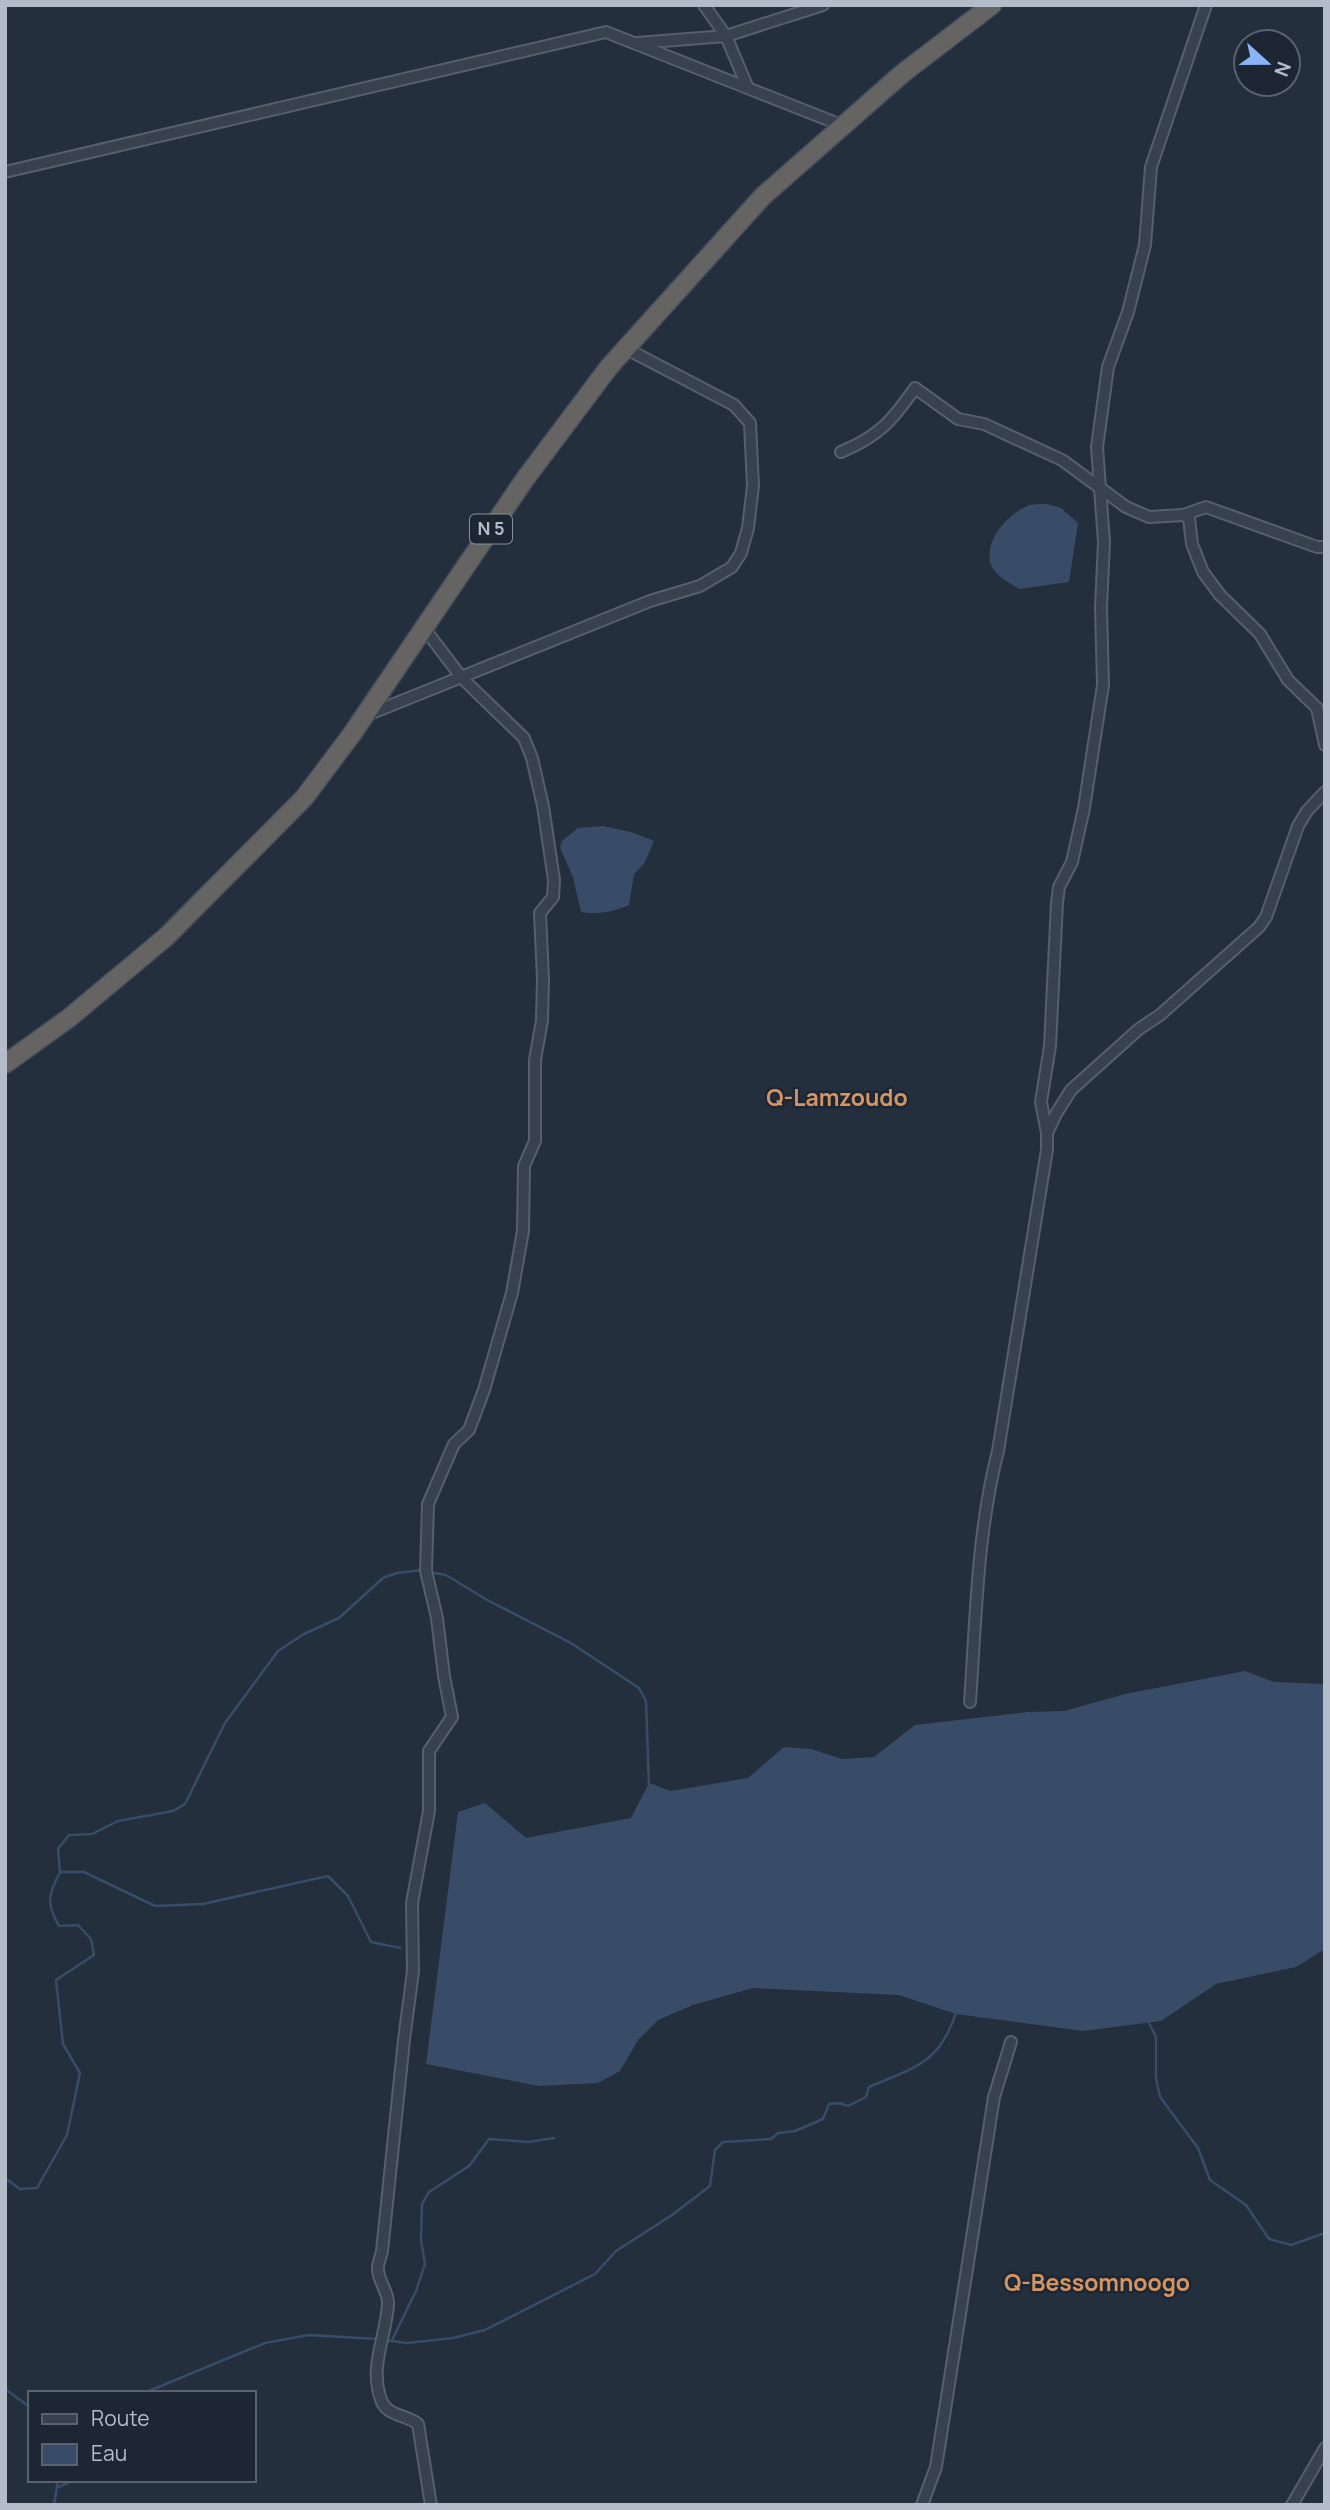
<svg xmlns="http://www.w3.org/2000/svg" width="1330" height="2510" font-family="Manrope,sans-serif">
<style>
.water{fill:#394c67}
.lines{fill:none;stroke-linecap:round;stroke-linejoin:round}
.stream{stroke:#394c67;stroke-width:2.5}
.minor-casing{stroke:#565f6c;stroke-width:14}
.trunk-casing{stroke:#434c59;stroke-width:21}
.minor{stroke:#38414e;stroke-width:10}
.trunk{stroke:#656462;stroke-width:18}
.labels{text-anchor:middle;stroke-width:5;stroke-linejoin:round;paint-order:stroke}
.shield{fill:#1d2633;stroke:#878f9c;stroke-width:2}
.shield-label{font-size:18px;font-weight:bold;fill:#b4bcc9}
.quarter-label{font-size:23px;font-weight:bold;fill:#d59563;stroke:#1d2633}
</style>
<rect width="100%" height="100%" fill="#242f3e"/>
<g class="water">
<path d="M1047,504L1061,508L1078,523L1069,582L1019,589C1010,583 995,576 991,565C983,541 1009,512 1030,505C1035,504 1042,504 1047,504Z"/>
<path d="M603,826L631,832L654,841L645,862L634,874L629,905C614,912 597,915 581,912L573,877L560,848L562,841L578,828Z"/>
<polygon points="1245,1671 1274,1682 1325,1684 1325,1949 1296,1967 1216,1984 1161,2021 1083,2031 956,2014 899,1995 753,1988 693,2005 658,2020 638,2040 620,2071 598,2083 539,2086 426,2064 458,1812 485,1803 526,1838 631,1818 649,1783 671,1791 748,1778 784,1747 811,1749 842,1759 874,1757 915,1725 1028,1712 1064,1711 1125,1694"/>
</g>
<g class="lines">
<g class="stream">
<polyline points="429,1572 446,1575 487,1600 571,1643 639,1688 646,1701 649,1785"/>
<polyline points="60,1872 58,1849 69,1835 92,1834 118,1821 173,1811 185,1804 225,1723 278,1651 304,1634 339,1618 383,1578 397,1573 423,1570"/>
<polyline points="1147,2019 1156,2037 1156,2078 1160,2097 1198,2148 1210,2180 1246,2205 1269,2239 1291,2245 1325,2233"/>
<path d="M5,2178L20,2189L37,2188L67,2135L80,2073L63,2044L56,1980L94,1955L91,1939L78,1925L59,1926C46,1903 48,1895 60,1872H84L155,1906L203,1904L328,1876L348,1896L371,1942L400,1948"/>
<path d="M384,2340L407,2343L453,2338L485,2330L595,2274L616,2251L672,2215L710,2186L715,2150L723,2142L771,2139L778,2133L795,2131L823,2119L829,2104L839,2103L848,2106L866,2097L869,2087C915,2067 940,2064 957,2010"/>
<polyline points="392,2340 416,2291 425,2264 421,2240 422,2204 429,2192 469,2166 489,2139 528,2142 554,2138"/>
<polyline points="5,2389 30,2407"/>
<polyline points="144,2393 265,2343 309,2335 377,2339"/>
<polyline points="58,2487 75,2480"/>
<polyline points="54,2505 58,2480"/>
</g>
<g class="minor-casing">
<g id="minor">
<polyline points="704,5 726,36 747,86"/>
<polyline points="637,43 726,36 823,5"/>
<polyline points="5,172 606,32 841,125"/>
<path d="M841,452C879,436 892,421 915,388L958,419L984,424L1062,460L1126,507L1149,517L1183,515L1189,518L1192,544L1203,572L1220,595L1260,634L1288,680L1317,708L1325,745"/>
<polyline points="1183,515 1206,507 1317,547 1325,547"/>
<path d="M424,628L462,678L524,738L532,758L543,806L554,880L553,897L540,913L543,979L542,1020L535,1060V1141L524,1166L523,1231L512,1293L484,1390L469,1430L454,1444L428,1504L426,1571L437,1618L444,1676L452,1717L429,1751V1811L412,1903L413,1971L404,2040L382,2251C381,2256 378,2263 378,2268C377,2280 389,2292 388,2304C386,2338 368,2368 382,2402C388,2416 407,2415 418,2424L431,2505"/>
<polyline points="367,715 650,601 700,586 732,567 741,553 748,528 753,486 750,423 734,405 625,348"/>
<polyline points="1047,1133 1056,1114 1071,1090 1139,1029 1160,1015 1259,927 1266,917 1298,826 1307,811 1325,792"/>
<path d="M970,1702C976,1618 977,1533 998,1451L1047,1150V1133L1041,1102L1050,1046L1057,903L1059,887L1072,862L1084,808L1103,685L1101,607L1104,542L1097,447L1108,367L1128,312L1145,245L1151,167L1206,5"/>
<polyline points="922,2505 936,2467 994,2097 1011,2042"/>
<polyline points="1292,2505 1325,2448"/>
</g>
</g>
<g class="trunk-casing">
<polyline id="trunk" points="5,1064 69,1018 166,937 304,798 352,734 525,479 609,367 763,196 903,73 992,5"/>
</g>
<use href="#minor" class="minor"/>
<use href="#trunk" class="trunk"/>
</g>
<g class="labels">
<rect class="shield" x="470" y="514.5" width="42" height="29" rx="5"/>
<g class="shield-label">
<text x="491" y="535">N 5</text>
</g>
<g class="quarter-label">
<text x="837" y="1106">Q-Lamzoudo</text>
<text x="1097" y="2291">Q-Bessomnoogo</text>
</g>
</g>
<rect width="1330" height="2510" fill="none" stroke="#b4bcc9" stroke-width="14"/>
<rect x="28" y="2391" width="228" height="91" fill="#1d2633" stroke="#59626f" stroke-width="2"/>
<rect x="42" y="2414" width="35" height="10" fill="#38414e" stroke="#59626f" stroke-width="2"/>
<text x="91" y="2426" font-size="21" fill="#b4bcc9">Route</text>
<rect x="42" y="2444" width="35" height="21" fill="#394c67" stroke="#59626f" stroke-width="2"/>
<text x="91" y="2461" font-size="21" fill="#b4bcc9">Eau</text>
<g transform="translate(1267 63) rotate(111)"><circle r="33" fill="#1d2633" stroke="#59626f" stroke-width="2"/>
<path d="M0-5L12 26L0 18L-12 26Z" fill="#8ab4f8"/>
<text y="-10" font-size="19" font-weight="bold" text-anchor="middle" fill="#b4bcc9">N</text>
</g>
</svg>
